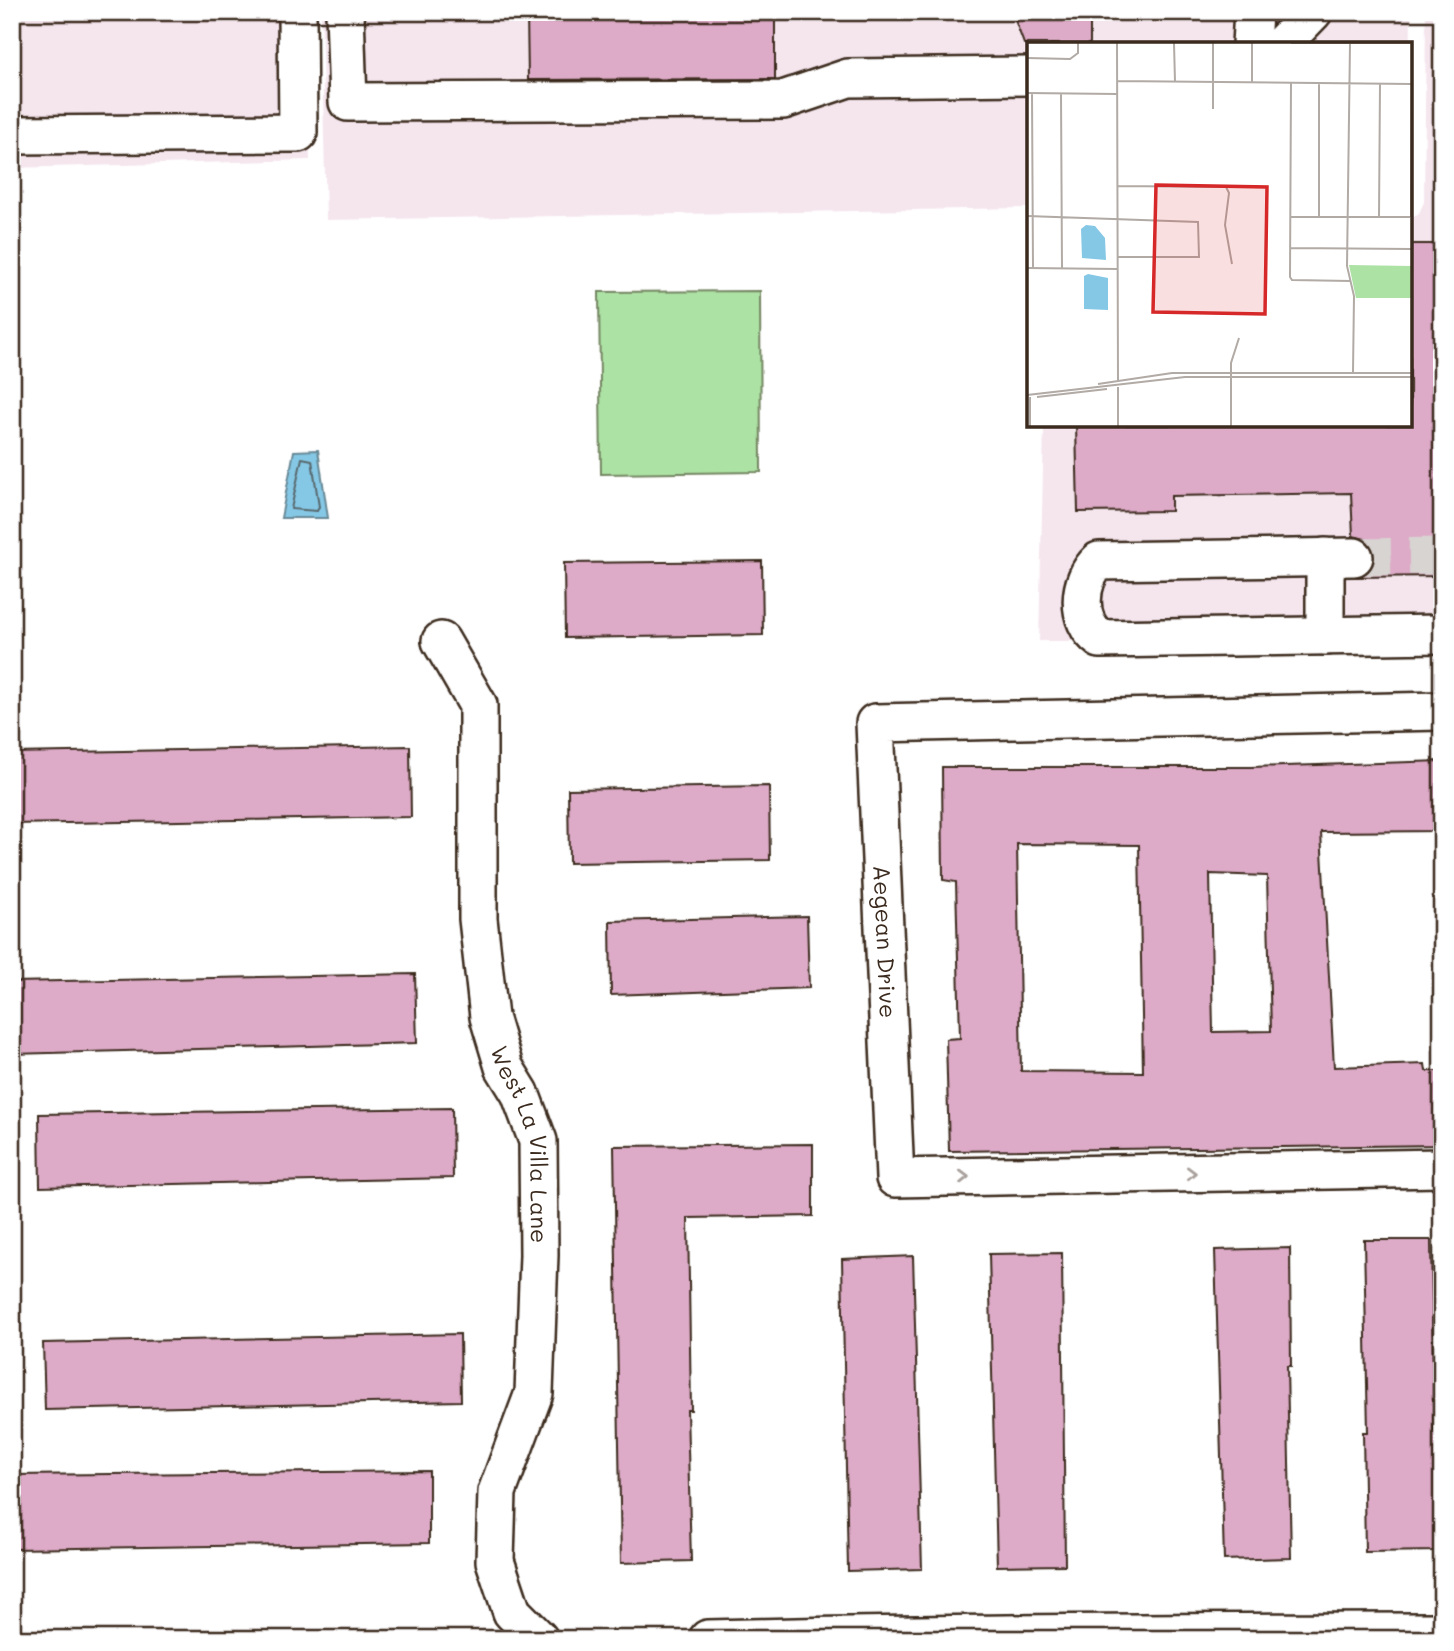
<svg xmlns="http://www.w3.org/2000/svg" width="1454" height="1651" font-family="Mali,sans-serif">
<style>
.built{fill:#f5e6ee}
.green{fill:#ade2a5;stroke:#748662;stroke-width:2}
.water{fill:#85c8e6;stroke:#678996;stroke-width:2}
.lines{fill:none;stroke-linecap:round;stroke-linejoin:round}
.shore{stroke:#59696e;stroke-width:2}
.building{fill:#ddabc7;stroke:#3b2a1e;stroke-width:2;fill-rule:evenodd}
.minor-tunnel{stroke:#d8d4d2;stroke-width:37;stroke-dasharray:37 18;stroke-linecap:butt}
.minor-casing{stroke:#3b2a1e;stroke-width:42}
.minor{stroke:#fff;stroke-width:37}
.oneway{stroke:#a79f9a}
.labels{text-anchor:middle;stroke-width:7;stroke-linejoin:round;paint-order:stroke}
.street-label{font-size:23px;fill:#3b2a1e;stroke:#fff}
.inset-road{fill:none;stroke:#b1aaa5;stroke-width:2}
.view{fill:#d62828;fill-opacity:0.15;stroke:#d62828;stroke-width:3.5}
.inset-edge{fill:none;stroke:#3b2a1e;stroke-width:3.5}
</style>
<rect width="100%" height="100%" fill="#fff"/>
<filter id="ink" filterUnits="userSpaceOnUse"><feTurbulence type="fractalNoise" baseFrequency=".0143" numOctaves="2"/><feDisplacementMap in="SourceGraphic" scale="14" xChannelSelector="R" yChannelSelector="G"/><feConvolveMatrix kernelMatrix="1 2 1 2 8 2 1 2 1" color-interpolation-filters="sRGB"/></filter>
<g filter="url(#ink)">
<g class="built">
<polygon points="12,12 307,12 310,160 12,168"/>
<polygon points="321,12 1411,12 1410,96 1410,44 1029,44 1029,208 326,220"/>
<polygon points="1426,12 1442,12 1442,641 1039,641 1044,425 1410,425 1410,218 1418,215 1424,202"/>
</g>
<polygon class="green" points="760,291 761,472 601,474 599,292"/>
<polygon class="water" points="318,450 328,518 281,518 294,451"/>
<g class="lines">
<polygon class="shore" points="302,458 312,460 319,507 317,511 291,509"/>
</g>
<g class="building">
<polygon points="527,12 775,12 775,79 528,80"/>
<polygon points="1012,12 1090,12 1090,44 1024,44"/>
<polygon points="1410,244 1442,244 1442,576 1357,577 1372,568 1375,556 1372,547 1365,539 1353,536 1351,493 1171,496 1171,511 1078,512 1076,425 1410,425"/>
<polygon points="762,561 763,635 565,638 564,563"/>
<polygon points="410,746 411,817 12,824 12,753"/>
<path d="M1442,761V831L1321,832L1334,1067L1425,1064L1426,1071H1442V1145L949,1151L946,1039L960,1038L956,882L943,880L942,767H1251ZM1017,844L1139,845L1143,1072L1021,1071ZM1210,874L1267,876L1271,1031L1213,1032Z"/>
<polygon points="769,786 770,860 569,863 568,789"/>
<polygon points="807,916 809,988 611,995 610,921"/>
<polygon points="415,974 417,1043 12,1054 12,982"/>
<polygon points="452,1108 453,1178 40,1187 39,1114"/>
<polygon points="813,1144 813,1216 688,1218 691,1410 687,1410 691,1561 621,1563 614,1146"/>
<polygon points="1364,1240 1431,1240 1434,1431 1439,1431 1441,1551 1365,1552 1363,1432 1368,1432"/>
<polygon points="1290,1248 1291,1366 1287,1366 1291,1558 1224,1560 1215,1250"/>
<polygon points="1062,1253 1065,1565 997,1566 989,1254"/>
<polygon points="913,1256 922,1569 848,1571 842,1259"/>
<polygon points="460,1334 461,1401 45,1410 43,1343"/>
<polygon points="429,1471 429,1543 12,1549 12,1475"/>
</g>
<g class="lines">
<polyline class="minor-tunnel" points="1354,557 1442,556"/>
<g class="minor-casing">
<g id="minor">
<polyline points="345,12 348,102 783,100 848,78 1029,76"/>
<polyline points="1251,44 1253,12"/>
<polyline points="1282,44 1313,12"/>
<polyline points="12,135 298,133 297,12"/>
<polyline points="1325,557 1325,636"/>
<path d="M1354,557L1099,561C1078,580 1075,621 1100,639L1442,634"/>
<path id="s1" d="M441,641L478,705V919L489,1017L504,1067L520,1093L538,1141L539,1255L534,1393L497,1492L495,1561L512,1612L539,1639"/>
<path id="s2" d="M1442,711L875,723L895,1178L1442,1168"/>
<path d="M708,1639C952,1633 1197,1632 1442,1632"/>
</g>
</g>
<use href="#minor" class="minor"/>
</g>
<defs><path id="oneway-chevron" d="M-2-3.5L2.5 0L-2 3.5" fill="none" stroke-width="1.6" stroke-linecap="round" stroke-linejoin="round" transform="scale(1.75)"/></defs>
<g class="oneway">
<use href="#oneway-chevron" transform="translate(1191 1173) rotate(-1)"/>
<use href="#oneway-chevron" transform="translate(964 1177) rotate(-1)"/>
</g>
</g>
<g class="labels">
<g class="street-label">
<text dy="8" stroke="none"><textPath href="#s2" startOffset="786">Aegean Drive</textPath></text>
<text dy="8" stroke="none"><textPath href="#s1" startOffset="520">West La Villa Lane</textPath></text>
</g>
</g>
<g transform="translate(1027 42)">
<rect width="385" height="385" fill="#fff"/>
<path d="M322,223L385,224V256H329Z" fill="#ade2a5"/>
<path d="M59,183L68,184L78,196L79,218L55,216L54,187ZM61,232L81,236V268L57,267V234Z" fill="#85c8e6"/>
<path class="inset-road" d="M90,1L91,339M147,1L148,40M225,1V40M264,1H383M323,1L320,224L327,254L326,330M0,16L43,17L51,11V1M90,39L385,42M264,41L263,235L265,238L324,239M0,51L90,52M5,51L6,226M34,52L35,226M186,67V1M91,144L199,145L202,151L198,183L205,222M0,174L171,180L172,215H91M263,175H383M292,175V41M352,175L353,41M384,175L385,42M263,206L385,207M0,226L91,227M71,342L145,331H385M91,345V384M0,353L158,335H385M10,355L80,347M3,384V355M204,384V321L212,296"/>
<path class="view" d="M129,143L240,145L238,272L126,270Z"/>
<rect width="385" height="385" class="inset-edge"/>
</g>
<rect width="1454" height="1651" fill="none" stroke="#fff" stroke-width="42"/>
<rect x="21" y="21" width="1412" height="1609" fill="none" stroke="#3b2a1e" stroke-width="2.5" filter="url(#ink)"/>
</svg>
